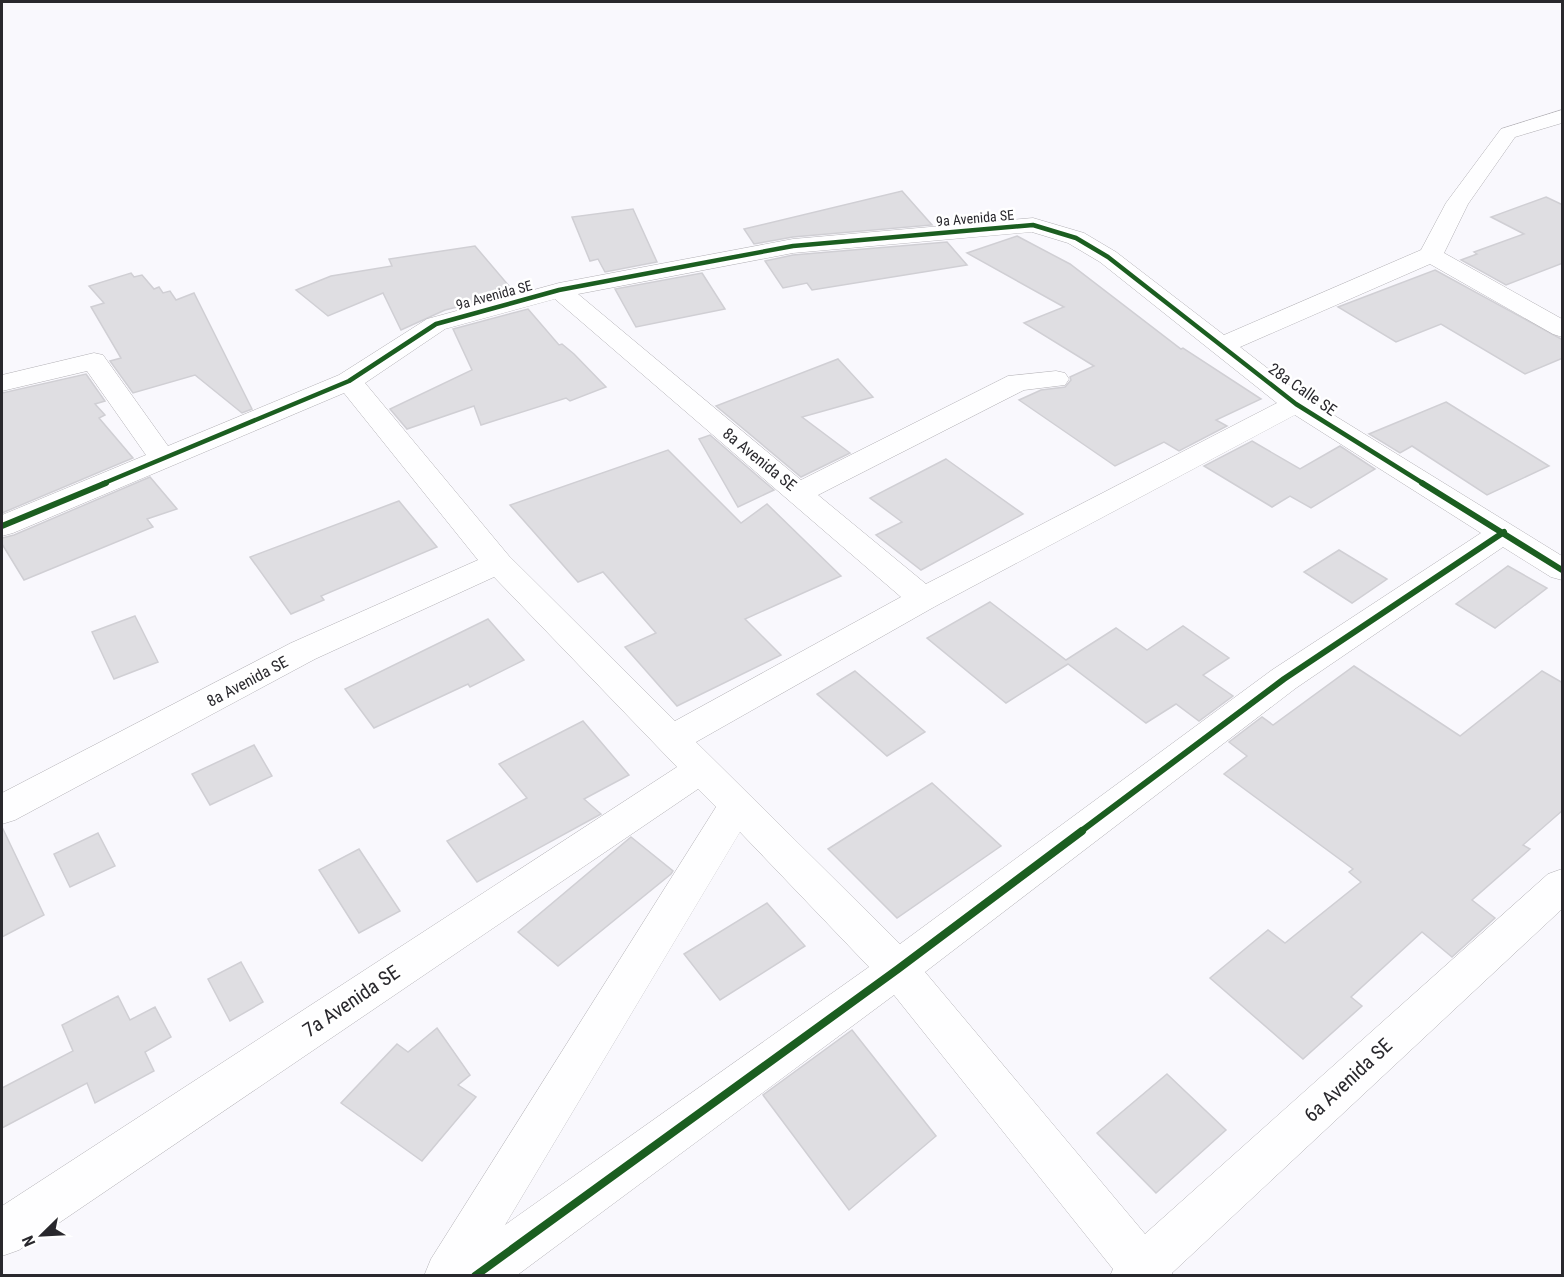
<svg xmlns="http://www.w3.org/2000/svg" width="1564" height="1277" font-family="'Roboto Condensed',sans-serif">
<style>
.building{fill:#dfdee2;stroke:#d0cfd4;stroke-width:1.5}
.lines{fill:none;stroke-linecap:round;stroke-linejoin:round}
.minor-casing{stroke:#b2b0b5;stroke-width:1}
.minor{fill:#fefeff;fill-rule:evenodd}
.cycleway-far2-casing{stroke:#fff;stroke-width:8}
.cycleway-far1-casing{stroke:#fff;stroke-width:10}
.cycleway-casing{stroke:#fff;stroke-width:11}
.cycleway-far2{stroke:#1b5e20;stroke-width:4.5}
.cycleway-far1{stroke:#1b5e20;stroke-width:6}
.cycleway{stroke:#1b5e20;stroke-width:8}
.labels{text-anchor:middle;stroke-width:5;stroke-linejoin:round;paint-order:stroke}
.far-street-label{font-size:14px;fill:#29282d;stroke:#fff}
.street-label{font-size:16px;fill:#29282d;stroke:#fff}
.near-street-label{font-size:20px;fill:#29282d;stroke:#fff}
</style>
<rect width="100%" height="100%" fill="#f9f8fd"/>
<g class="building">
<polygon points="902,191 932,225 793,237 754,244 744,229"/>
<polygon points="1546,197 1563,205 1563,263 1506,285 1461,260 1477,254 1474,252 1524,234 1491,217"/>
<polygon points="633,209 657,262 605,272 598,259 590,261 572,217"/>
<polygon points="1017,236 1070,264 1181,349 1183,348 1261,399 1216,420 1227,426 1179,451 1164,442 1115,466 1019,400 1041,390 1065,387 1071,380 1070,377 1094,366 1024,323 1064,307 967,253"/>
<polygon points="947,242 967,265 812,290 807,283 783,288 765,261 793,255"/>
<polygon points="475,246 515,293 445,310 401,330 383,293 328,316 296,290 331,276 392,266 389,259"/>
<polygon points="1435,270 1563,340 1563,358 1525,374 1441,324 1396,342 1338,307"/>
<polygon points="131,273 134,277 142,275 154,289 159,287 163,293 170,291 176,300 194,293 252,409 242,413 195,375 133,393 110,361 121,358 91,307 104,303 89,286"/>
<polygon points="702,273 725,309 636,327 615,289"/>
<polygon points="528,309 559,345 562,344 574,354 606,387 570,401 566,398 481,425 474,406 407,429 390,409 472,370 453,329"/>
<polygon points="838,359 873,397 802,417 850,453 801,477 716,406"/>
<polygon points="86,374 105,401 95,404 105,415 99,418 133,458 2,513 2,393"/>
<polygon points="1446,402 1549,466 1487,495 1412,446 1400,453 1369,434"/>
<polygon points="710,435 774,490 738,507 699,439"/>
<polygon points="1252,441 1300,469 1340,446 1375,469 1311,508 1290,496 1272,507 1204,466"/>
<polygon points="668,450 741,523 767,504 841,576 745,619 781,655 677,706 625,647 656,633 603,572 578,582 510,505"/>
<polygon points="946,459 1023,514 921,570 876,535 902,522 870,498"/>
<polygon points="150,477 177,509 147,519 153,527 24,580 2,544 2,538 14,535"/>
<polygon points="399,501 437,547 321,596 324,600 291,614 250,557"/>
<polygon points="1339,550 1387,579 1352,603 1304,572"/>
<polygon points="1508,566 1547,588 1495,628 1456,604"/>
<polygon points="990,602 1066,660 1116,628 1147,650 1183,626 1229,658 1203,675 1233,696 1199,721 1176,704 1146,723 1068,664 1006,703 927,638"/>
<polygon points="135,616 158,662 114,679 92,632"/>
<polygon points="488,619 524,660 470,687 468,684 374,728 345,689"/>
<polygon points="1354,666 1460,736 1542,671 1563,683 1563,810 1523,845 1530,849 1472,900 1495,918 1452,957 1422,932 1351,997 1362,1006 1303,1059 1210,978 1268,930 1285,943 1361,882 1349,872 1353,869 1224,774 1247,756 1229,742 1262,717 1273,725"/>
<polygon points="855,671 925,732 887,756 817,694"/>
<polygon points="583,721 629,775 584,799 601,814 477,882 447,841 527,798 499,764"/>
<polygon points="254,745 272,776 210,805 192,774"/>
<polygon points="932,783 1001,846 897,918 828,849"/>
<polygon points="2,827 44,915 2,937"/>
<polygon points="98,833 115,866 70,887 54,854"/>
<polygon points="631,837 673,871 671,874 558,966 518,932"/>
<polygon points="359,849 400,911 359,933 319,870"/>
<polygon points="767,903 805,946 720,1000 684,954"/>
<polygon points="241,962 263,1002 230,1021 208,979"/>
<polygon points="118,996 130,1020 155,1007 171,1037 145,1052 154,1071 95,1103 87,1083 2,1128 2,1088 73,1051 62,1025"/>
<polygon points="437,1028 470,1075 458,1085 476,1097 422,1161 341,1103 397,1044 408,1052"/>
<polygon points="852,1030 936,1136 849,1210 763,1095"/>
<polygon points="1167,1074 1226,1130 1156,1193 1097,1133"/>
</g>
<g class="lines">
<g class="minor-casing">
<path id="minor" d="M1562,110V123L1515,137L1468,204L1444,253L1562,319V337L1553,334L1430,264L1240,347L1306,398L1562,556V580L1551,577L1503,547L1296,688L925,972L1145,1234L1548,874L1562,869V909L1172,1273L1173,1276H1110L1113,1269L894,995L516,1276H424L431,1259L716,807L698,789L19,1250L2,1256V1206L677,767L494,577L315,659L15,820L2,824V793L291,643L478,560L344,393L13,533L2,536V515L146,455L87,371L2,391V375L94,353L103,355L168,446L339,375L427,319L559,283L793,239L1033,218L1084,233L1116,252L1224,335L1421,250L1446,203L1501,129ZM1032,232L1068,243L1100,262L1277,403L926,584L818,495L1024,390L1065,385L1069,379L1065,373L1056,371L1008,376L801,480L578,294L793,253ZM555,299L901,597L675,721L509,556L365,383L445,329ZM1295,415L1481,533L1272,670L900,944L696,742L934,607ZM740,832L869,967L505,1225Z"/>
</g>
<use href="#minor" class="minor"/>
<g class="cycleway-far2-casing">
<polyline id="cycleway-far2" points="102,484 349,381 436,324 559,290 793,246 1033,225 1076,238 1108,257 1296,404 1424,484"/>
</g>
<g class="cycleway-far1-casing">
<g id="cycleway-far1">
<polyline points="1422,483 1562,570"/>
<polyline points="2,526 106,483"/>
<polyline points="1080,832 1284,679 1504,532"/>
</g>
</g>
<g class="cycleway-casing">
<polyline id="cycleway" points="475,1276 898,969 1082,831"/>
</g>
<use href="#cycleway-far2" class="cycleway-far2"/>
<use href="#cycleway-far1" class="cycleway-far1"/>
<use href="#cycleway" class="cycleway"/>
</g>
<g class="labels">
<g class="far-street-label">
<text transform="translate(975 218) rotate(-5)" y="5">9a Avenida SE</text>
<text transform="translate(494 295) rotate(-15)" y="5">9a Avenida SE</text>
</g>
<g class="street-label">
<text transform="translate(1303 389) rotate(35)" y="6">28a Calle SE</text>
<text transform="translate(760 459) rotate(39)" y="6">8a Avenida SE</text>
<text transform="translate(247 681) rotate(-28)" y="6">8a Avenida SE</text>
</g>
<g class="near-street-label">
<text transform="translate(351 1001) rotate(-34)" y="7">7a Avenida SE</text>
<text transform="translate(1348 1080) rotate(-43)" y="7">6a Avenida SE</text>
</g>
</g>
<rect width="1564" height="1277" fill="none" stroke="#29282d" stroke-width="6"/>
<g transform="translate(42 1235) rotate(246)" stroke="#ffffff" stroke-width="4.5" paint-order="stroke">
<path d="M0-4.5L10 22L0 15L-10 22Z" fill="#29282d"/>
<text y="-9" font-size="16" font-weight="bold" text-anchor="middle" fill="#29282d">N</text>
</g>
</svg>
